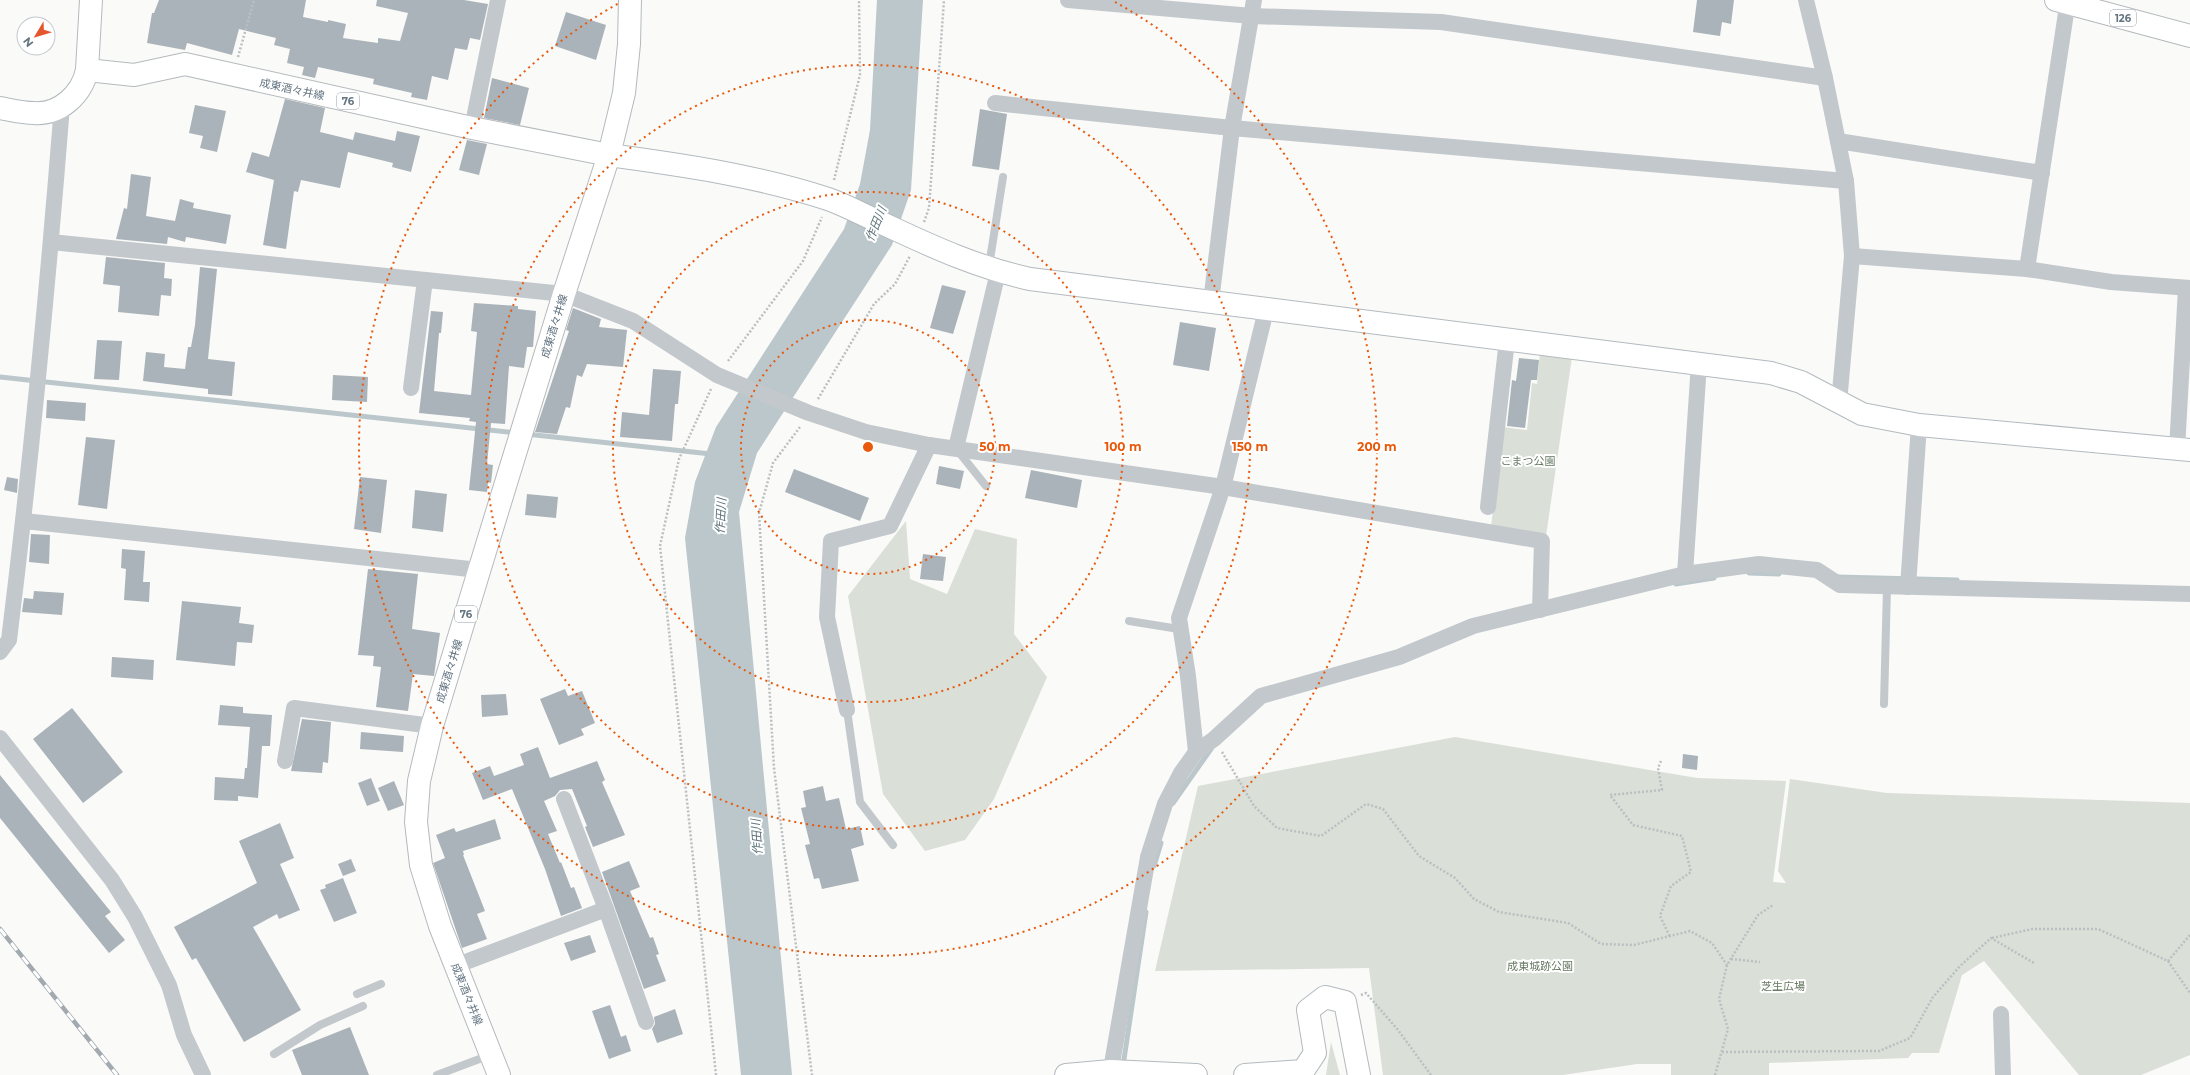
<svg xmlns="http://www.w3.org/2000/svg" width="2190" height="1075" font-family="Montserrat,'Noto Sans JP',sans-serif">
<style>
.green{fill:#dadfd7}
.water{fill:#bbc7cb}
.lines{fill:none;stroke-linecap:round;stroke-linejoin:round}
.stream{stroke:#bbc7cb;stroke-width:5}
.building{fill:#aab3b9}
.secondary-casing{stroke:#b3babf;stroke-width:24}
.primary-casing{stroke:#b5babe;stroke-width:24}
.highway-casing{stroke:#b4b9bd;stroke-width:24}
.path{stroke:#bbbfc2;stroke-width:2.5;stroke-dasharray:2 2;stroke-linecap:butt}
.lane{stroke:#c3c8cc;stroke-width:8}
.street{stroke:#c3c8cc;stroke-width:16}
.secondary{stroke:#fff;stroke-width:22}
.primary{stroke:#fff;stroke-width:22}
.highway{stroke:#fff;stroke-width:22}
.rail-casing{stroke:#a2aab0;stroke-width:4.5}
.rail{stroke:#fff;stroke-width:3;stroke-dasharray:9;stroke-linecap:butt}
.ring{fill:none;stroke:#e8590c;stroke-width:2;stroke-dasharray:2 4}
.labels{text-anchor:middle;stroke-width:4;stroke-linejoin:round;paint-order:stroke}
.shield{fill:#fff;stroke:#939fa8;stroke-width:1}
.shield-label{font-size:10px;font-weight:bold;fill:#657683}
.street-label{font-size:11px;fill:#657683;stroke:#fff}
.park-label{font-size:11px;fill:#687a64;stroke:#fff}
.water-label{font-size:12px;font-style:italic;fill:#60757c;stroke:#fff}
.centre{fill:#e8590c;stroke:#fff;stroke-width:2}
.ring-label{font-size:12px;text-anchor:middle;font-weight:bold;fill:#e8590c;stroke:#fff;stroke-width:4;stroke-linejoin:round;paint-order:stroke}
</style>
<rect width="100%" height="100%" fill="#fafaf8"/>
<g class="green">
<polygon points="1540,353 1572,357 1546,536 1491,527 1503,427 1527,430 1532,383 1537,384"/>
<polygon points="906,521 910,579 947,594 975,529 1017,539 1014,634 1047,677 994,799 965,840 925,851 883,794 848,596"/>
<polygon points="1455,737 1697,778 1786,781 1773,882 1786,883 1778,871 1790,779 1887,793 2190,803 2190,1055 2141,1075 2079,1075 1984,961 1962,975 1939,1053 1912,1053 1908,1058 1769,1063 1769,1075 1671,1075 1671,1064 1637,1064 1563,1075 1383,1075 1369,968 1155,971 1198,786"/>
<polygon points="1331,1042 1340,1075 1326,1075"/>
</g>
<polygon class="water" points="877,0 923,0 911,190 892,245 757,453 739,512 792,1075 741,1075 685,538 695,482 716,427 844,229 860,184 870,130"/>
<g class="lines">
<g class="stream">
<polyline points="0,377 516,433"/>
<polyline points="526,434 711,454"/>
<polyline points="1749,573 1779,574"/>
<polyline points="1837,577 1957,580"/>
<polyline points="1676,584 1714,578"/>
<polyline points="1173,803 1211,749"/>
<polyline points="1154,866 1161,843"/>
<polyline points="1123,1066 1146,912"/>
</g>
</g>
<g class="building">
<polygon points="159,0 306,0 303,17 328,22 328,20 346,24 343,38 378,43 378,38 400,41 408,13 376,6 377,0 464,0 488,4 480,40 470,38 467,50 455,48 448,80 432,76 427,100 411,97 412,93 373,84 374,79 318,67 315,78 302,75 304,67 287,63 290,49 274,45 276,38 239,29 232,55 187,43 185,50 147,43 152,13 154,13"/>
<polygon points="1697,0 1734,0 1731,24 1722,22 1720,36 1693,32"/>
<polygon points="566,12 606,25 596,60 555,46"/>
<polygon points="492,78 529,88 520,125 484,118"/>
<polygon points="285,99 325,108 320,132 353,140 355,132 395,141 397,131 420,136 411,172 392,167 393,163 348,152 340,188 301,180 298,192 294,191 286,249 263,245 274,180 246,172 252,152 269,157"/>
<polygon points="195,105 226,111 217,152 200,148 203,136 189,133"/>
<polygon points="980,109 1007,114 999,170 972,166"/>
<polygon points="467,140 487,144 479,175 459,170"/>
<polygon points="131,174 151,177 146,216 175,221 180,199 194,203 193,208 231,215 226,244 186,237 185,242 168,237 167,244 116,239 124,208 127,209"/>
<polygon points="106,257 165,263 164,278 172,279 171,296 161,295 159,316 118,312 120,286 103,284"/>
<polygon points="200,267 217,269 208,359 235,362 232,396 208,394 208,389 143,381 146,352 165,354 164,367 185,369 188,347 191,347 195,325"/>
<polygon points="942,285 966,291 953,334 930,328"/>
<polygon points="474,303 518,306 518,309 536,311 533,347 527,347 524,368 509,366 505,424 491,423 487,464 493,465 491,483 488,482 487,492 469,490 476,422 469,421 470,418 419,413 431,311 443,312 441,333 439,333 434,391 471,395 477,332 471,331"/>
<polygon points="573,308 601,319 599,327 627,330 623,367 587,364 582,377 577,375 570,408 566,407 557,434 535,432 569,331 566,330"/>
<polygon points="1180,322 1216,328 1209,371 1173,365"/>
<polygon points="97,340 122,341 119,380 94,379"/>
<polygon points="1519,358 1539,360 1537,380 1531,380 1525,428 1507,426 1512,380 1516,381"/>
<polygon points="653,369 681,371 678,404 675,404 672,441 620,437 622,412 649,415"/>
<polygon points="333,375 368,377 367,402 332,400"/>
<polygon points="47,400 86,403 85,421 46,418"/>
<polygon points="86,437 115,440 107,509 78,505"/>
<polygon points="939,466 964,471 960,489 936,484"/>
<polygon points="794,469 869,498 860,521 785,492"/>
<polygon points="1031,470 1082,480 1077,508 1025,498"/>
<polygon points="7,477 18,479 17,493 4,490"/>
<polygon points="360,477 387,480 381,533 354,529"/>
<polygon points="415,490 447,494 443,532 412,528"/>
<polygon points="527,494 558,497 556,518 525,515"/>
<polygon points="31,534 50,535 49,564 29,562"/>
<polygon points="122,549 145,551 143,582 150,582 149,602 124,600 126,569 121,568"/>
<polygon points="923,554 946,557 943,581 920,579"/>
<polygon points="368,569 418,574 412,629 440,633 434,676 413,674 408,711 376,707 381,667 373,666 374,656 358,655"/>
<polygon points="34,591 64,593 62,615 22,612 24,598 33,599"/>
<polygon points="182,601 241,607 239,623 254,625 252,643 237,642 235,666 176,660"/>
<polygon points="112,657 154,660 153,680 111,677"/>
<polygon points="565,689 568,696 582,691 595,723 581,729 584,735 559,745 540,699"/>
<polygon points="506,694 508,715 482,717 481,695"/>
<polygon points="220,705 243,707 243,713 272,715 270,746 262,746 258,798 238,796 238,801 214,800 215,777 244,779 245,768 247,768 250,727 218,725"/>
<polygon points="72,708 123,772 83,803 33,739"/>
<polygon points="302,719 331,722 328,763 323,762 322,773 291,771"/>
<polygon points="361,732 404,736 403,752 360,749"/>
<polygon points="538,747 550,778 597,761 605,780 602,782 625,835 593,847 585,827 587,826 572,789 560,790 555,796 544,801 557,831 548,834 560,863 561,862 571,888 574,887 582,908 561,916 545,869 512,789 483,800 472,773 490,766 494,776 524,765 520,754"/>
<polygon points="1683,754 1698,756 1697,770 1682,768"/>
<polygon points="0,775 111,912 105,916 125,940 109,953 0,818"/>
<polygon points="371,778 380,801 367,806 358,783"/>
<polygon points="394,781 404,805 388,811 378,788"/>
<polygon points="823,786 826,801 839,798 846,829 860,826 864,845 851,849 859,881 822,889 819,878 814,879 805,845 810,844 801,808 806,807 803,791"/>
<polygon points="495,819 501,839 463,851 464,855 463,855 485,911 477,914 487,939 462,948 433,863 445,858 436,835 454,828 456,832"/>
<polygon points="280,823 294,858 280,864 300,910 279,919 277,914 253,927 301,1010 244,1042 196,958 192,960 174,927 257,883 239,841"/>
<polygon points="351,859 356,871 343,876 338,864"/>
<polygon points="629,861 640,887 630,891 650,938 653,937 659,954 656,955 666,981 644,989 602,872"/>
<polygon points="343,878 357,913 334,922 320,890 326,888 325,885"/>
<polygon points="590,935 596,952 571,961 564,943"/>
<polygon points="610,1005 621,1037 626,1035 631,1051 609,1059 592,1011"/>
<polygon points="675,1009 683,1034 657,1043 652,1029 655,1024 654,1017"/>
<polygon points="350,1027 369,1075 302,1075 292,1050"/>
</g>
<g class="lines">
<g class="secondary-casing">
<g id="secondary">
<path d="M630,0L629,44L624,93L609,155C683,165 758,176 828,199C848,206 867,217 886,225C933,247 979,268 1030,279L1771,373L1801,382L1862,414L1919,425L2190,450"/>
<path d="M0,108C11,110 23,113 34,113C60,115 82,94 87,70"/>
<polyline points="1066,1075 1111,1071 1196,1075"/>
<polyline points="1245,1075 1303,1071 1315,1053 1308,1010 1325,997 1345,1002 1359,1075"/>
</g>
</g>
<g class="primary-casing">
<polyline id="primary" points="91,0 87,70 134,75 185,64 472,128 609,155 564,294 486,548 432,726 419,781 416,822 421,865 440,926 499,1075"/>
</g>
<g class="highway-casing">
<polyline id="highway" points="2056,0 2190,36"/>
</g>
<g class="path">
<polyline points="238,57 254,0"/>
<polyline points="834,180 860,75 859,0"/>
<polyline points="924,222 929,208 944,0"/>
<polyline points="728,361 803,261 822,217"/>
<polyline points="711,389 679,459 660,546 716,1075"/>
<polyline points="818,399 874,304 895,284 910,256"/>
<polyline points="800,427 773,463 759,513 774,768 812,1075"/>
<polyline points="1222,752 1254,806 1277,828 1321,836 1366,804 1383,809 1419,856 1455,878 1474,899 1499,912 1568,923 1601,944 1634,945 1690,931 1712,943 1727,965"/>
<polyline points="1661,761 1658,768 1662,790 1610,795 1633,825 1682,836 1691,872 1671,886 1660,916 1670,937"/>
<polyline points="1992,938 2032,929 2098,929 2168,961 2190,993"/>
<polyline points="1731,959 1760,962"/>
<polyline points="2168,961 2190,935"/>
<polyline points="1361,995 1366,993 1398,1030 1431,1075"/>
<polyline points="1722,1052 1879,1051 1910,1038 1933,997 1960,966 1991,938 2034,963"/>
<polyline points="1715,1075 1728,1029 1719,999 1727,965 1758,915 1773,905"/>
</g>
<g class="lane">
<polyline points="989,266 1003,177"/>
<polyline points="958,451 986,486"/>
<polyline points="1129,621 1179,629"/>
<polyline points="1884,704 1887,587"/>
<polyline points="847,710 860,802 893,845"/>
<polyline points="357,994 381,984"/>
<polyline points="274,1054 320,1025 363,1006"/>
<polyline points="437,1075 490,1055"/>
</g>
<g class="street">
<polyline points="1068,0 1252,16 1441,22 1825,78"/>
<polyline points="1806,0 1825,78 1846,181 1852,256 1839,403"/>
<polyline points="995,103 1232,128 1846,181"/>
<polyline points="472,128 498,0"/>
<polyline points="1838,141 2042,173"/>
<polyline points="51,242 564,294 633,321 717,375 809,413 866,432 929,445 1223,487 1542,541 1540,610"/>
<polyline points="1852,256 2027,269 2111,282 2190,288"/>
<polyline points="2027,269 2068,0"/>
<polyline points="1211,302 1232,128 1254,0"/>
<polyline points="411,388 425,280"/>
<polyline points="956,448 998,272"/>
<polyline points="2177,449 2186,288"/>
<polyline points="1488,507 1507,340"/>
<polyline points="24,521 479,570"/>
<polyline points="1685,574 1699,363"/>
<polyline points="1908,587 1919,425"/>
<path d="M0,652L9,640C31,462 48,284 62,106"/>
<polyline points="847,710 827,617 831,541 890,526 929,445"/>
<polyline points="0,738 112,880 135,917 169,985 184,1035 203,1075"/>
<polyline points="1196,752 1188,676 1179,618 1223,487 1266,310"/>
<polyline points="285,761 294,708 432,726"/>
<polyline points="564,799 606,909 646,1022"/>
<polyline points="455,966 606,909"/>
<polyline points="2001,1014 2003,1075"/>
<polyline points="1110,1075 1148,857 1165,804 1181,773 1196,752 1214,739 1261,696 1399,657 1473,626 1685,574 1759,564 1817,570 1840,585 2190,594"/>
</g>
<use href="#secondary" class="secondary"/>
<use href="#primary" class="primary"/>
<use href="#highway" class="highway"/>
<g class="rail-casing">
<polyline id="rail" points="0,929 117,1075"/>
</g>
<use href="#rail" class="rail"/>
</g>
<g class="ring">
<circle cx="868" cy="447" r="127"/>
<circle cx="868" cy="447" r="255"/>
<circle cx="868" cy="447" r="382"/>
<path d="M1115 2A509 509 0 1 1 621 2"/>
</g>
<g class="labels">
<g class="shield">
<rect x="2110" y="10" width="26" height="16" rx="3"/>
<rect x="337" y="93" width="22" height="16" rx="3"/>
<rect x="455" y="606" width="22" height="16" rx="3"/>
</g>
<g class="shield-label">
<text x="2123" y="22">126</text>
<text x="348" y="105">76</text>
<text x="466" y="618">76</text>
</g>
<g class="street-label">
<text transform="translate(292 89) rotate(12)" y="4">成東酒々井線</text>
<text transform="translate(554 326) rotate(-73)" y="4">成東酒々井線</text>
<text transform="translate(449 671) rotate(-73)" y="4">成東酒々井線</text>
<text transform="translate(467 994) rotate(68)" y="4">成東酒々井線</text>
</g>
<g class="park-label">
<text x="1528" y="465">こまつ公園</text>
<text x="1540" y="970">成東城跡公園</text>
<text x="1783" y="990">芝生広場</text>
</g>
<g class="water-label">
<text transform="translate(876 224) rotate(-68)" y="4">作田川</text>
<text transform="translate(721 516) rotate(-87)" y="4">作田川</text>
<text transform="translate(757 837) rotate(-94)" y="4">作田川</text>
</g>
</g>
<circle cx="868" cy="447" r="6" class="centre"/>
<g class="ring-label">
<text x="995" y="451">50 m</text>
<text x="1123" y="451">100 m</text>
<text x="1250" y="451">150 m</text>
<text x="1377" y="451">200 m</text>
</g>
<g transform="translate(36 36) rotate(232)"><circle r="19" fill="#ffffff" stroke="#c1c8cd"/>
<path d="M0-3L7 15L0 10L-7 15Z" fill="#e4572e"/>
<text y="-6" font-size="11" font-weight="bold" text-anchor="middle" fill="#657683">N</text>
</g>
</svg>
